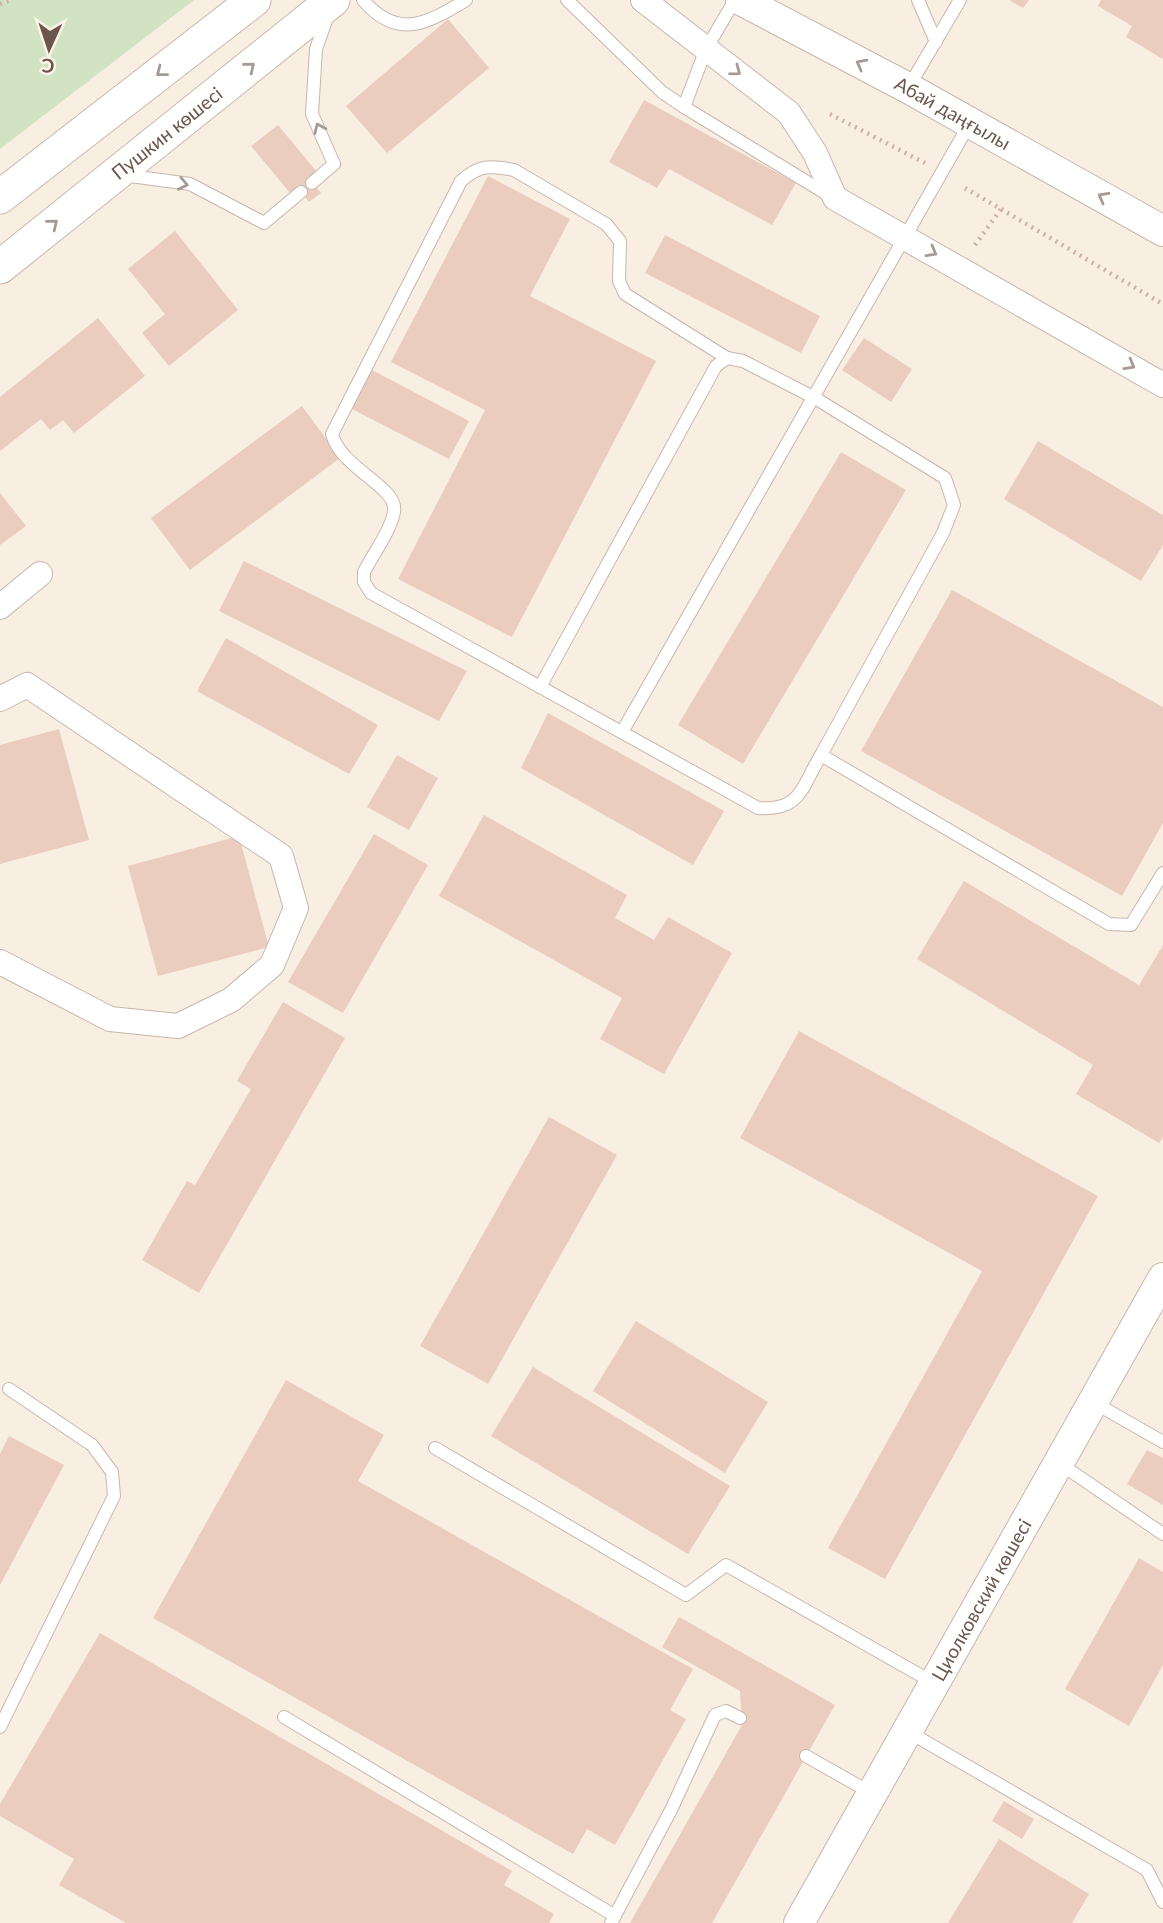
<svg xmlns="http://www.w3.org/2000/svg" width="1163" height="1923" font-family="Lato,sans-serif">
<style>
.green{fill:#d1e3c3}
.building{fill:#eacdbe}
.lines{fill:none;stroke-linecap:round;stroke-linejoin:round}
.service-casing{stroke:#c7b6ab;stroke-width:14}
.minor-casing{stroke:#c7b6ab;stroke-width:26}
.tertiary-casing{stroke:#c7b6ab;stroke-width:32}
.secondary-casing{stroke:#ccb8ab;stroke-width:35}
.path{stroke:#ceb1a2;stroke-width:4.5;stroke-dasharray:2 5;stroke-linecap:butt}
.service{stroke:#fff;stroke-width:12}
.minor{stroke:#fff;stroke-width:24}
.tertiary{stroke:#fff;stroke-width:30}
.secondary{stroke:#fff;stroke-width:33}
.oneway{stroke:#a79a94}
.labels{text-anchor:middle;stroke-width:7;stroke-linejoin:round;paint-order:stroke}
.street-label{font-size:19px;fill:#6c564c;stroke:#fcf3e7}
</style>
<rect width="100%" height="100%" fill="#f8efe2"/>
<polygon class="green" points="0,0 194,0 0,149"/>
<g class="building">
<polygon points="1009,0 1029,0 1023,8"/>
<polygon points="1101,0 1163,0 1163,59 1126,37 1132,26 1098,6"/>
<polygon points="448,19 489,68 387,153 346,106"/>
<polygon points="644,100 796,183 772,225 669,169 657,188 609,162"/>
<polygon points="278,125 317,172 309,179 321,193 309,202 297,187 290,193 251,146"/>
<polygon points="488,176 570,219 530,296 656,361 512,637 398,579 485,410 391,362"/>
<polygon points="175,231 238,310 169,366 142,333 165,314 128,269"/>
<polygon points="665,235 820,316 801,353 645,273"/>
<polygon points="98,318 145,376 74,433 63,420 50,430 41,419 0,451 0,397"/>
<polygon points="864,338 912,369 891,402 842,370"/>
<polygon points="372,370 469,421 449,459 352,409"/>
<polygon points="302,406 340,458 190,570 151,518"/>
<polygon points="1038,441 1163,515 1163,545 1141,581 1004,499"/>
<polygon points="841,452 906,490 743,764 678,725"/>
<polygon points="0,493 26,526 0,545"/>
<polygon points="244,561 467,671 439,721 219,611"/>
<polygon points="952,590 1163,707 1163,823 1122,896 861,751"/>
<polygon points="226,638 378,725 349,774 197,691"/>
<polygon points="548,713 724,811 693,865 521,768"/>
<polygon points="59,729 89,840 0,864 0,745"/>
<polygon points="397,755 438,778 409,830 367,807"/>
<polygon points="484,815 627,895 615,918 654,940 668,917 732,953 664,1074 600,1039 622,998 439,896"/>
<polygon points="374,834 428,865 343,1013 288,982"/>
<polygon points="239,836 269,947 158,976 128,866"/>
<polygon points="964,881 1139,985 1163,945 1163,1137 1159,1143 1076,1094 1093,1065 917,959"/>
<polygon points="283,1002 345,1038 199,1293 142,1260 187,1181 195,1185 251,1089 237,1081"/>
<polygon points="799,1031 1098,1196 885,1579 828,1548 982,1271 740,1138"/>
<polygon points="549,1117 617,1155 488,1384 420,1346"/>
<polygon points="636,1321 768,1402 725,1473 593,1391"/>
<polygon points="533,1367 730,1486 688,1554 491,1436"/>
<polygon points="286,1380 384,1435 358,1481 693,1669 670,1710 686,1719 615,1845 587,1829 573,1854 153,1618"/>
<polygon points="9,1436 64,1465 0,1585 0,1454"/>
<polygon points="1147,1450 1163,1458 1163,1505 1127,1484"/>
<polygon points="1139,1558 1163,1572 1163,1665 1129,1726 1065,1689"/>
<polygon points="679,1617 835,1705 712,1923 630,1923 742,1725 740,1691 662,1647"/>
<polygon points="100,1633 512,1871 504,1885 554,1914 549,1923 126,1923 59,1885 74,1859 0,1816 0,1804"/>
<polygon points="1004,1801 1034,1819 1022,1839 992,1821"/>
<polygon points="999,1839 1089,1894 1072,1923 948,1923"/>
</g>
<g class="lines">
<g class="service-casing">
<g id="service">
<path d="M363,0C398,41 428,23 466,0"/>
<polyline points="567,0 662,92 684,107 706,49 735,0"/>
<polyline points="918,0 936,42"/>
<polyline points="908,88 960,0"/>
<polyline points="684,107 830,196"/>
<polyline points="123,175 190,184 264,223 301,192"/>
<polyline points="312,183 334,164 312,114 316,49 328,15"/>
<path d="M727,358L625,294L619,281L620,241L606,224L514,170C490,165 479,165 461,181L332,434C341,469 399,487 394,512C390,532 373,554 364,572V582L371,593L758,808C801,811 801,788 821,755"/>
<polyline points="540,687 716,366 727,358 743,361 815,398 945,478 954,505 943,533 821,755 1109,924 1131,925 1163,873"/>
<polyline points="622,732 970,123"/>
<polyline points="1093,1402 1163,1442"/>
<polyline points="435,1448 686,1595 726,1565 934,1683"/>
<polyline points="1059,1463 1163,1534"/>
<polyline points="284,1717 615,1916"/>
<polyline points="0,1727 114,1496 112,1472 92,1445 9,1389"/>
<polyline points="907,1731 1147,1870 1163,1902"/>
<polyline points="806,1756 873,1794"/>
<polyline points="611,1923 671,1810 715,1715 726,1711 740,1718"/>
</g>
</g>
<g class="minor-casing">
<g id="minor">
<polyline points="643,0 789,113 815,153 835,198 1163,385"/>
<polyline points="0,607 40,574"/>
<polyline points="0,699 27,685 281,856 296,908 272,965 231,1000 178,1026 110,1019 0,962"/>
</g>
</g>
<g class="tertiary-casing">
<g id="tertiary">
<path id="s1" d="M741,0L908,88L1163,231"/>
<path id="s2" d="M799,1923L1163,1278"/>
</g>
</g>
<g class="secondary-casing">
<g id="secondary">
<polyline points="0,197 254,0"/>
<path id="s3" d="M0,267L333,0"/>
</g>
</g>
<g class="path">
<polyline points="0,4 10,0"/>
<polyline points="830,114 925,163"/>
<polyline points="965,188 1163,304"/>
<polyline points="975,245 1001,209"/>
</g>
<use href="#service" class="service"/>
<use href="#minor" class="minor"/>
<use href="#tertiary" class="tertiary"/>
<use href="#secondary" class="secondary"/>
</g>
<defs><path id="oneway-chevron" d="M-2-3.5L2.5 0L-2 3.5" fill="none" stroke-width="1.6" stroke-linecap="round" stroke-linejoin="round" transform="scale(1.75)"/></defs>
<g class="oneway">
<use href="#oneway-chevron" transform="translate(861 64) rotate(-152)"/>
<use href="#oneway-chevron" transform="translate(250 67) rotate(-39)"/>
<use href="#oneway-chevron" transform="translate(736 71) rotate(37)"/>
<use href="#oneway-chevron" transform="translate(161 72) rotate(142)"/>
<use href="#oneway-chevron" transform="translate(319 128) rotate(-114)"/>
<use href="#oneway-chevron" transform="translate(183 184) rotate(12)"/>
<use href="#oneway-chevron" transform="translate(1103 197) rotate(-151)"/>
<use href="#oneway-chevron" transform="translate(53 224) rotate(-39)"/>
<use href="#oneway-chevron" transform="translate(932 252) rotate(30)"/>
<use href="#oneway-chevron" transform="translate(1130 365) rotate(30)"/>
</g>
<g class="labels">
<g class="street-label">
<text dy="7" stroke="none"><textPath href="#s1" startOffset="240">Абай даңғылы</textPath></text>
<text dy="7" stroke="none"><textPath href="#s3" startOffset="214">Пушкин көшесі</textPath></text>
<text dy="7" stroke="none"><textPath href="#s2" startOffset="371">Циолковский көшесі</textPath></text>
</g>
</g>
<g transform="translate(49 49) rotate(183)" stroke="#fcf3e7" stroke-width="5" paint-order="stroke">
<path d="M0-5L12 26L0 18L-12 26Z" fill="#6c564c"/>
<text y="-10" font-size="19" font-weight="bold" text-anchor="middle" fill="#6c564c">С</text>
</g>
</svg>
